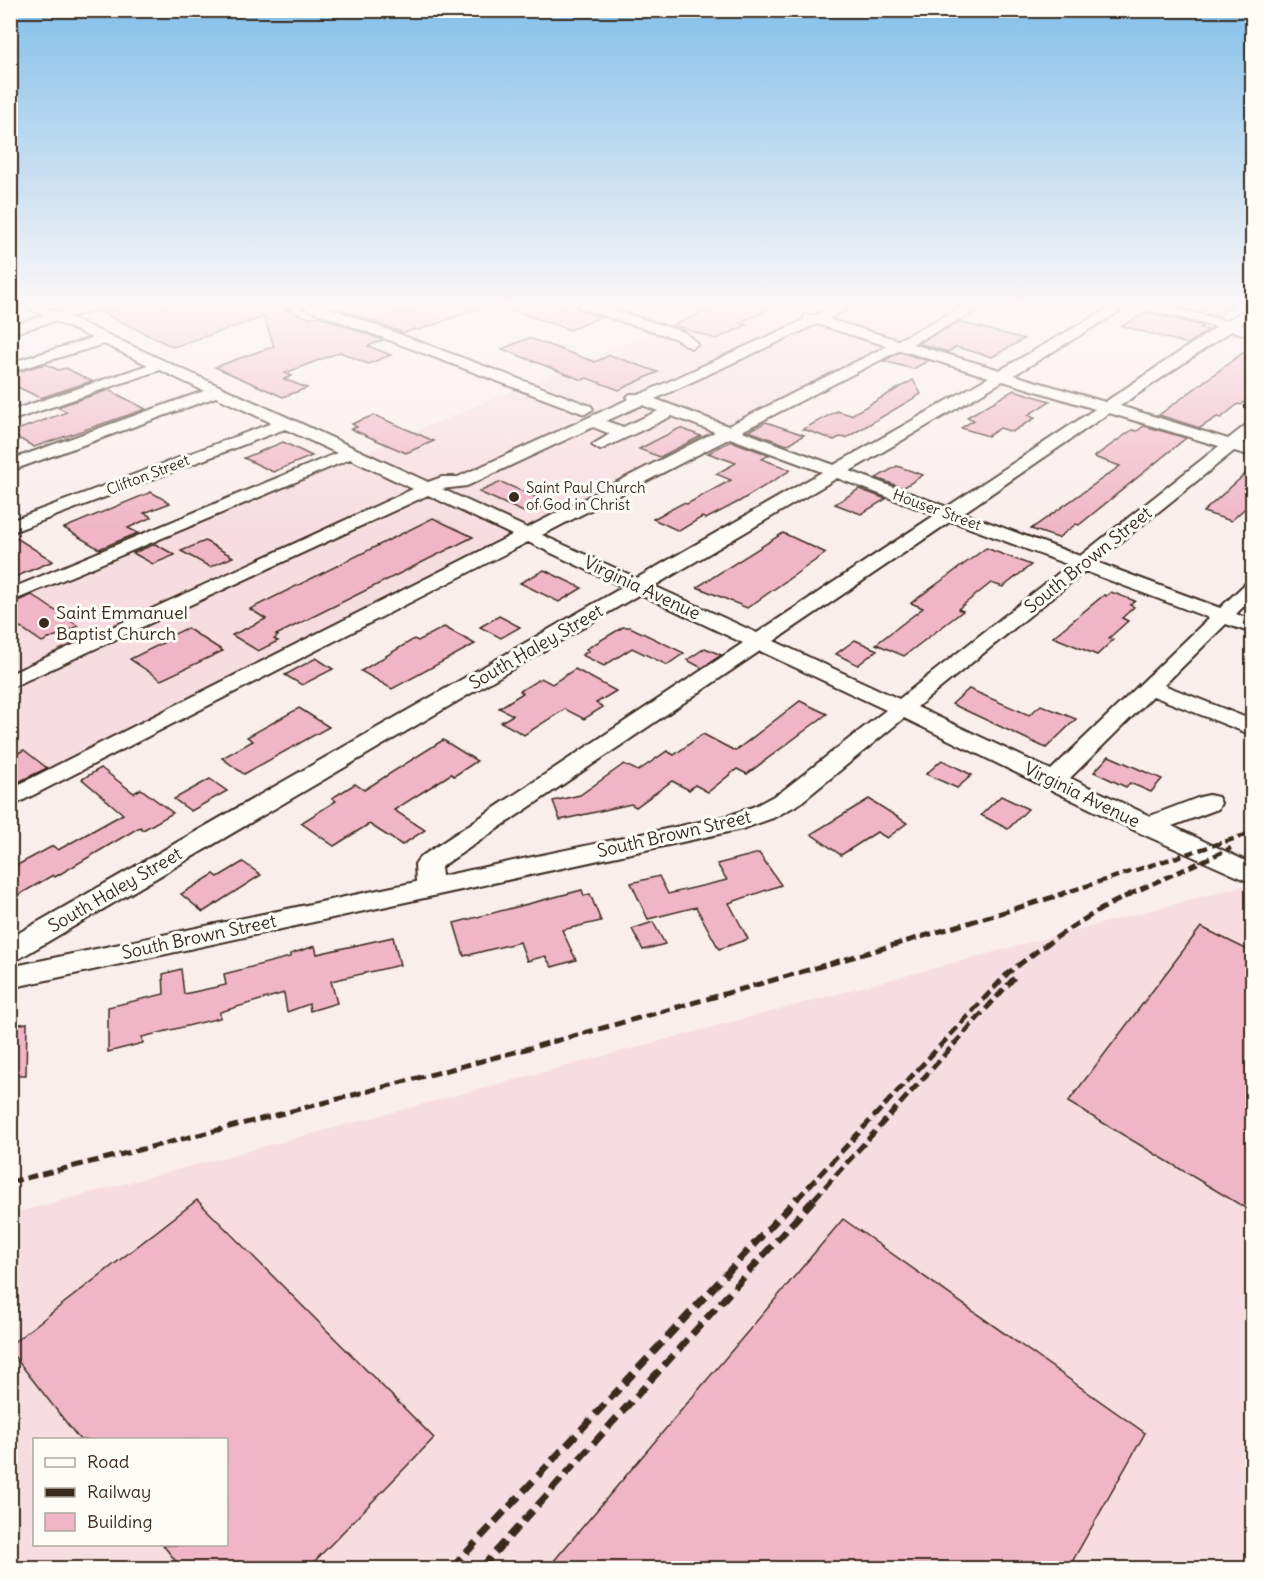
<svg xmlns="http://www.w3.org/2000/svg" width="1263" height="1579" font-family="Delius,sans-serif">
<style>
.built{fill:#f7dde2;fill-rule:evenodd}
.building{fill:#f0b6c7;stroke:#3b2a1e;stroke-width:1.5}
.lines{fill:none;stroke-linecap:round;stroke-linejoin:round}
.minor-casing{stroke:#3b2a1e;stroke-width:4}
.minor{fill:#fdfcf7;fill-rule:evenodd}
.rail-far2{stroke:#3b2a1e;stroke-width:4.5;stroke-dasharray:9 4.5;stroke-linecap:butt}
.rail-far1{stroke:#3b2a1e;stroke-width:5;stroke-dasharray:11 5;stroke-linecap:butt}
.rail{stroke:#3b2a1e;stroke-width:7;stroke-dasharray:14 7;stroke-linecap:butt}
.poi-dot{fill:#3b2a1e;stroke:#fdfcf7;stroke-width:2}
.labels{text-anchor:middle;stroke-width:6;stroke-linejoin:round;paint-order:stroke}
.far-street-label{font-size:15px;fill:#3b2a1e;stroke:#fdfcf7}
.far-poi-label{font-size:15px;fill:#3b2a1e;stroke:#fdfcf7;text-anchor:start}
.street-label{font-size:18px;fill:#3b2a1e;stroke:#fdfcf7}
.poi-label{font-size:18px;fill:#3b2a1e;stroke:#fdfcf7;text-anchor:start}
</style>
<rect width="100%" height="100%" fill="#faeeed"/>
<filter id="ink" filterUnits="userSpaceOnUse"><feTurbulence type="fractalNoise" baseFrequency=".0167" numOctaves="2"/><feDisplacementMap in="SourceGraphic" scale="12" xChannelSelector="R" yChannelSelector="G"/><feConvolveMatrix kernelMatrix="1 2 1 2 8 2 1 2 1" color-interpolation-filters="sRGB"/></filter>
<g filter="url(#ink)">
<g class="built">
<polygon points="720,305 972,305 11,792 11,599"/>
<path d="M1242,886L1252,891V1568H11L10,1214ZM34,1440H226V1544H34Z"/>
</g>
<g class="building">
<polygon points="130,305 291,305 291,308 286,310 310,318 318,316 383,340 368,346 391,355 368,364 340,352 285,373 292,376 284,379 307,388 283,397 215,367 274,346 264,317 173,347 103,313"/>
<polygon points="350,305 370,305 377,308 383,306 404,313 427,305 482,305 483,307 419,330 415,329 403,333 338,309"/>
<polygon points="507,305 576,305 579,310 601,317 570,330 506,308"/>
<polygon points="721,305 779,305 739,323 747,325 716,339 673,325"/>
<polygon points="1170,305 1235,305 1217,317"/>
<polygon points="1147,312 1203,326 1200,328 1208,330 1188,344 1122,326"/>
<polygon points="960,322 1024,339 992,357 956,347 948,352 918,343"/>
<polygon points="529,338 595,362 610,355 658,372 619,390 587,378 582,380 502,349"/>
<polygon points="1252,346 1252,395 1241,405 1238,404 1221,418 1217,417 1200,428 1159,415"/>
<polygon points="900,352 928,361 913,369 884,361"/>
<polygon points="45,364 58,370 66,368 92,381 40,398 18,387 10,389 10,374"/>
<polygon points="913,380 921,394 846,438 840,437 834,440 803,429 837,411 851,415"/>
<polygon points="109,390 146,409 34,447 13,435 18,433 14,431 67,412 57,407"/>
<polygon points="1014,390 1050,401 1028,415 1035,418 1012,432 1000,428 988,436 961,428 974,420 967,417"/>
<polygon points="374,415 434,441 406,453 351,429 357,427 352,424"/>
<polygon points="766,422 804,435 787,445 749,431"/>
<polygon points="1144,426 1186,438 1079,525 1076,524 1058,538 1031,529 1120,466 1094,457 1132,430 1137,431"/>
<polygon points="680,428 701,436 660,457 639,449"/>
<polygon points="731,441 769,455 762,459 791,470 740,501 706,519 702,517 679,531 653,519 683,503 687,504 731,480 716,474 736,463 708,453"/>
<polygon points="283,442 312,456 273,472 244,458"/>
<polygon points="897,466 923,475 903,488 876,478"/>
<polygon points="1252,468 1252,502 1231,521 1203,512"/>
<polygon points="501,482 549,503 528,514 479,492"/>
<polygon points="859,489 886,499 861,514 835,504"/>
<polygon points="151,492 170,503 144,513 152,517 128,528 138,533 99,549 64,528"/>
<polygon points="433,518 473,537 276,635 278,636 274,639 278,641 258,651 232,635 266,619 250,609"/>
<polygon points="783,533 826,553 747,608 697,587"/>
<polygon points="10,535 12,535 53,561 10,579"/>
<polygon points="205,541 233,557 210,567 181,551"/>
<polygon points="155,544 175,555 153,564 133,553"/>
<polygon points="986,548 1031,565 1003,587 991,583 958,609 963,611 904,656 876,644 923,608 911,603"/>
<polygon points="544,570 582,588 559,602 520,583"/>
<polygon points="1111,592 1135,601 1130,605 1134,607 1122,618 1128,621 1109,638 1113,640 1097,655 1053,637 1104,595 1106,596"/>
<polygon points="32,595 78,626 42,642 10,620 10,604"/>
<polygon points="499,616 520,627 501,638 480,627"/>
<polygon points="444,627 475,644 392,689 361,671 414,639 418,641"/>
<polygon points="623,627 630,627 684,653 667,665 632,648 604,666 582,655 589,651 586,649"/>
<polygon points="187,628 223,651 161,680 130,659 171,639 168,637"/>
<polygon points="855,640 877,650 858,665 836,654"/>
<polygon points="705,648 721,655 702,668 687,660"/>
<polygon points="316,658 333,669 302,685 285,675"/>
<polygon points="575,669 616,691 596,703 603,707 584,719 565,709 524,735 501,722 513,715 499,708 523,693 520,691 541,678 552,684"/>
<polygon points="969,689 1029,715 1041,705 1076,719 1046,748 952,704"/>
<polygon points="800,701 827,714 747,774 737,769 708,792 695,785 689,790 672,781 636,807 631,804 560,820 553,801 580,795 624,764 638,771 667,751 674,755 703,734 735,751"/>
<polygon points="299,708 329,727 244,774 222,758 253,741 247,737"/>
<polygon points="443,740 477,761 454,776 451,774 394,810 425,830 402,845 369,824 334,846 301,823 336,801 332,798 355,784 364,790"/>
<polygon points="24,750 47,768 10,786 10,757"/>
<polygon points="1109,756 1141,770 1162,779 1151,792 1130,783 1126,787 1094,772"/>
<polygon points="942,760 972,775 957,788 926,774"/>
<polygon points="101,768 134,793 141,789 173,813 143,830 140,827 55,877 53,875 10,900 10,869 53,846 58,850 123,814 82,779"/>
<polygon points="210,779 227,791 191,811 174,799"/>
<polygon points="1001,796 1028,809 1008,829 981,815"/>
<polygon points="869,799 907,823 887,838 877,832 841,855 811,834"/>
<polygon points="759,853 781,885 729,903 748,939 719,949 696,907 648,919 631,883 659,876 668,894 727,880 717,864"/>
<polygon points="243,862 261,875 203,912 181,894 214,874 218,877"/>
<polygon points="582,890 584,896 590,894 601,921 562,930 576,960 552,967 545,956 527,961 520,942 464,956 454,923"/>
<polygon points="653,922 665,944 643,950 632,929"/>
<polygon points="1201,927 1252,952 1252,1212 1068,1102"/>
<polygon points="393,937 400,965 331,981 337,1003 310,1011 309,1004 287,1012 284,993 220,1012 220,1018 142,1037 143,1043 108,1052 108,1007 164,994 163,974 181,969 184,994 226,985 224,974 290,957 290,954 315,946 317,954"/>
<polygon points="27,1023 26,1075 10,1075 10,1026"/>
<polygon points="197,1200 434,1438 307,1569 182,1569 163,1545 226,1545 226,1440 80,1440 10,1351 10,1345"/>
<polygon points="843,1219 1145,1433 1068,1569 547,1569"/>
</g>
<g class="lines">
<g class="minor-casing">
<g id="minor">
<path d="M24,305H41L57,312L83,305H104L102,308L69,317L428,482L442,477H458L629,399L627,397L630,394H641L804,320L805,315H815L838,305H855L828,319L898,340L967,305H984L982,308L912,344L1000,370L1114,305H1130L1014,375L1105,402L1217,327L1142,308L1140,305H1162L1226,321L1252,306V316L1240,325L1252,328V336L1231,331L1120,406L1228,439L1246,425L1252,423V436L1243,443L1252,446V456L1234,451L1096,562L1220,608L1245,584L1252,582V598L1236,614L1252,620V633L1226,624L1164,685L1252,720V735L1153,696L1070,778L1150,816L1200,797L1209,795L1218,797L1221,803L1218,809L1172,826L1252,864V883L1138,832L904,718L799,804L773,818L742,829L10,988V967L416,882L415,864L419,858L743,643L640,594L20,958L10,961V938L623,587L528,542L10,807V789L512,535L428,495L10,688V674L413,489L350,459L10,602V589L337,453L285,429L10,533V521L272,423L216,397L10,471V460L204,391L160,370L10,421V411L148,365L104,344L10,372V363L92,338L55,321L10,334V326L44,316ZM817,324L887,346L728,426L655,399ZM900,350L989,377L834,465L742,431ZM1003,381L1095,409L947,507L850,471ZM642,405L658,411L623,427L606,421ZM1109,413L1219,446L1080,556L963,513ZM672,416L715,432L527,528L442,489L467,486L593,427L610,434L592,445L600,450ZM730,438L822,472L637,578L542,535ZM837,478L935,515L757,633L654,586ZM951,521L1069,565L899,699L774,641ZM1085,571L1209,618L1051,770L917,707ZM760,651L886,710L781,792L755,806L728,816L442,876L441,867Z"/>
<polygon points="302,305 321,305 591,406 593,409 585,414 579,412 304,308"/>
<polygon points="578,305 598,305 684,332 698,344 691,348 674,338 580,308"/>
</g>
</g>
<use href="#minor" class="minor"/>
<g class="rail-far2">
<polyline points="1058,895 1252,833"/>
<polyline points="1128,895 1231,848"/>
</g>
<g class="rail-far1">
<path d="M10,1182C364,1095 715,1001 1063,894"/>
<path d="M797,1199L1008,973C1046,944 1087,914 1131,894"/>
<polyline points="814,1199 1014,978"/>
</g>
<g class="rail">
<polyline points="452,1568 798,1197"/>
<polyline points="481,1568 816,1197"/>
</g>
</g>
</g>
<linearGradient id="sky" x2="0" y2="1"><stop stop-color="#83c0ea"/><stop offset="0.58" stop-color="#fdf7f7"/><stop offset="1" stop-color="#fdf7f7" stop-opacity="0"/></linearGradient>
<rect width="1263" height="526" fill="url(#sky)"/>
<g class="poi-dot">
<circle cx="514" cy="497" r="6"/>
<circle cx="44" cy="623" r="6"/>
</g>
<g class="labels">
<g class="far-street-label">
<text transform="translate(148 475) rotate(-21)" y="5">Clifton Street</text>
<text transform="translate(937 510) rotate(20)" y="5">Houser Street</text>
</g>
<g class="far-poi-label">
<text x="526" y="493">Saint Paul Church<tspan x="526" dy="17">of God in Christ</tspan></text>
</g>
<g class="street-label">
<text transform="translate(1088 560) rotate(-39)" y="6">South Brown Street</text>
<text transform="translate(642 588) rotate(25)" y="6">Virginia Avenue</text>
<text transform="translate(536 647) rotate(-30)" y="6">South Haley Street</text>
<text transform="translate(1082 795) rotate(26)" y="6">Virginia Avenue</text>
<text transform="translate(674 834) rotate(-13)" y="6">South Brown Street</text>
<text transform="translate(115 890) rotate(-30)" y="6">South Haley Street</text>
<text transform="translate(199 937) rotate(-12)" y="6">South Brown Street</text>
</g>
<g class="poi-label">
<text x="56" y="619">Saint Emmanuel<tspan x="56" dy="21">Baptist Church</tspan></text>
</g>
</g>
<rect width="1263" height="1579" fill="none" stroke="#fdfcf7" stroke-width="36"/>
<rect x="18" y="18" width="1227" height="1543" fill="none" stroke="#3b2a1e" stroke-width="2" filter="url(#ink)"/>
<rect x="33" y="1438" width="195" height="108" fill="#fdfcf7" stroke="#afa8a0" stroke-width="1.5"/>
<rect x="45" y="1458" width="30" height="9" fill="#fdfcf7" stroke="#afa8a0" stroke-width="1.5"/>
<text x="87" y="1468" font-size="18" fill="#3b2a1e">Road</text>
<rect x="45" y="1488" width="30" height="9" fill="#3b2a1e" stroke="#afa8a0" stroke-width="1.5"/>
<text x="87" y="1498" font-size="18" fill="#3b2a1e">Railway</text>
<rect x="45" y="1513" width="30" height="18" fill="#f0b6c7" stroke="#afa8a0" stroke-width="1.5"/>
<text x="87" y="1528" font-size="18" fill="#3b2a1e">Building</text>
</svg>
